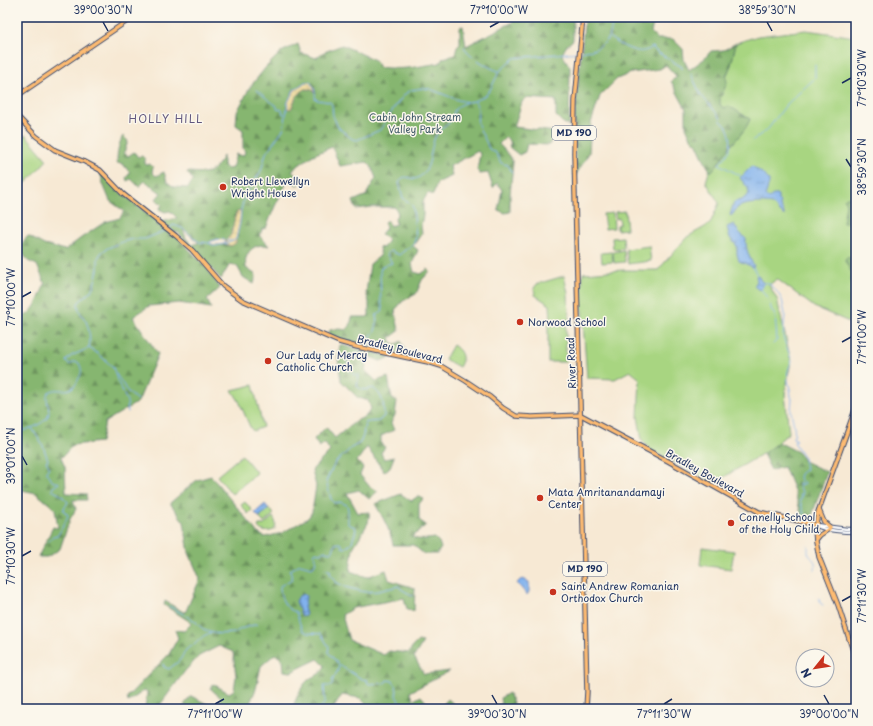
<svg xmlns="http://www.w3.org/2000/svg" width="873" height="726" font-family="'Playpen Sans',sans-serif">
<style>
.green{fill:#a8d581;stroke:#628270}
.forest{fill:url(#forest-firs);stroke:#507266;fill-rule:evenodd}
.sand{fill:url(#sand-dots);stroke:#84847e}
.water{fill:url(#water-ripples);stroke:#4e70a6}
.lines{fill:none;stroke-linecap:round;stroke-linejoin:round}
.stream{stroke:#82b2ed;stroke-width:1}
.minor-casing{stroke:#3c4b70;stroke-width:4.5}
.major-casing{stroke:#3c4b70;stroke-width:5.5}
.minor{stroke:#fff;stroke-width:2.5}
.major{stroke:#febb71;stroke-width:3.5}
.ticks{fill:none;stroke:#1b2f5e;stroke-width:1.5}
.poi-dot{fill:#c8321e;stroke:#fbf7ec;stroke-width:1.5}
.labels{text-anchor:middle;stroke-width:3;stroke-linejoin:round;paint-order:stroke}
.shield{fill:#fbf7ec;stroke:#5e6b89;stroke-width:1}
.shield-label{font-size:9px;font-weight:bold;fill:#1b2f5e}
.park-label{font-size:10px;fill:#3e5867;stroke:#fbf7ec}
.poi-label{font-size:10px;fill:#1b2f5e;stroke:#fbf7ec;text-anchor:start}
.street-label{font-size:10px;fill:#1b2f5e;stroke:#fbf7ec}
.neighbourhood-label{font-size:11px;letter-spacing:1px;fill:#61577f;stroke:#fbf7ec}
.neatline{fill:none;stroke:#1b2f5e;stroke-width:1.5}
.ticks-label{font-size:10px;text-anchor:middle;fill:#1b2f5e}
</style>
<defs>
<pattern id="forest-firs" width="22" height="20" patternUnits="userSpaceOnUse"><rect width="22" height="20" fill="#86b66f"/><path d="M5 1l3.5 6h-7zM16 11l3.5 6h-7z" fill="#6d945e"/></pattern>
<pattern id="sand-dots" width="8" height="8" patternUnits="userSpaceOnUse"><rect width="8" height="8" fill="#eeda9e"/><path d="M2 2h.1M6 6h.1" fill="none" stroke="#ccbb8a" stroke-width="1.8" stroke-linecap="round"/></pattern>
<pattern id="water-ripples" width="26" height="14" patternUnits="userSpaceOnUse"><rect width="26" height="14" fill="#82b2ed"/><path d="M2 4q2-2 4 0t4 0M15 11q2-2 4 0t4 0" fill="none" stroke="#6a91c3"/></pattern>
</defs>
<rect width="100%" height="100%" fill="#fbf7ec"/>
<filter id="ink" filterUnits="userSpaceOnUse"><feTurbulence type="fractalNoise" baseFrequency=".025" numOctaves="2"/><feDisplacementMap in="SourceGraphic" scale="8" xChannelSelector="R" yChannelSelector="G"/><feConvolveMatrix kernelMatrix="1 2 1 2 8 2 1 2 1" color-interpolation-filters="sRGB"/></filter>
<filter id="wash" filterUnits="userSpaceOnUse"><feTurbulence type="fractalNoise" baseFrequency=".012" numOctaves="4" result="noise"/><feDisplacementMap in="SourceGraphic" scale="16" xChannelSelector="R" yChannelSelector="G"/><feGaussianBlur stdDeviation="0.9" result="paint"/><feColorMatrix in="noise" values="0 0 0 0 0 0 0 0 0 0 0 0 0 0 0 0 0 1.4 0 .05"/><feComposite in="paint" operator="in"/></filter>
<g filter="url(#wash)">
<rect width="100%" height="100%" fill="#f7e9d4"/>
<g class="green">
<polygon points="806,30 856,37 856,325 814,307 777,279 769,285 777,299 791,361 785,394 789,433 767,451 714,483 650,450 642,440 638,417 640,379 630,371 615,379 587,378 581,296 583,273 623,270 658,270 687,237 710,224 719,203 706,182 710,168 715,103 731,65 736,43 758,36"/>
<polygon points="26,135 47,160 24,185 17,179 17,160 18,158 17,155 17,139"/>
<polygon points="625,211 627,229 617,230 617,225 620,224 619,218 616,219 615,212"/>
<polygon points="613,213 614,228 605,229 603,214"/>
<polygon points="623,237 624,248 613,249 612,238"/>
<polygon points="649,246 651,261 628,264 626,249"/>
<polygon points="624,250 625,262 614,263 613,252"/>
<polygon points="612,252 613,262 602,263 601,253"/>
<polygon points="564,276 568,293 569,321 551,321 550,305 535,295 534,288 537,284"/>
<rect x="548" y="325" width="18" height="37"/>
<path d="M453,345C462,351 465,358 459,367L446,360L445,359Z"/>
<polygon points="253,385 263,427 253,431 250,427 239,401 232,390"/>
<polygon points="242,455 257,473 232,494 217,476"/>
<polygon points="245,502 252,510 248,514 241,505"/>
<polygon points="269,509 274,514 264,523 259,517"/>
<path d="M273,517C276,522 277,525 274,530C268,532 262,533 258,527L259,525H264Z"/>
<polygon points="702,547 734,551 731,569 700,565"/>
</g>
<g class="forest">
<path d="M513,17H573V40L567,45L562,54L570,67L569,126L562,122L556,116V100L526,98L522,102L514,127L556,132L549,145L527,144L525,152L519,155L509,147L511,143L506,137L499,144L510,156L513,163L510,195V212L505,213L498,210L502,190L497,183L493,188L488,173L480,174L477,170L480,154L478,151L450,166L452,176L437,183L433,195L428,193L423,201V215L421,225L422,233L413,246L418,250L412,264L414,272L421,274L428,269L430,271L422,280L416,294L403,301L395,310L399,331L390,338L392,343L397,344L401,341L405,349L404,354L340,339L328,334L330,330L340,329L346,330L350,326L352,317H367L369,315V302L366,293L370,264L380,256L379,247L383,248L388,240L381,234L386,228L384,222L387,220L390,226L396,224L395,218L398,213L395,207H372L356,209L353,201L367,195V193L376,178L371,166L367,162L340,166L332,147L313,155L292,170L300,183L297,185L289,178L275,206L266,228L262,229L260,236L269,246C260,243 249,247 246,258C245,261 246,265 246,268L256,275L254,284L243,277L237,266L230,264L221,279L178,232L176,233L161,222L177,218L170,211L165,212L159,209L162,205L156,199L161,193L145,181L139,187L131,179L127,181L126,178L130,173L123,164L117,163C117,153 118,145 123,136L128,141L124,153L128,156L134,152L138,157L142,156L145,159V164L147,165L150,164L153,167L152,172L156,176L164,172L167,182L174,187L188,188L193,180L187,172C209,173 212,176 223,156V164L227,169L232,168L236,154L243,156L245,152L243,148V130L236,125L237,112L250,87L266,67L281,52L298,44L301,53L316,58L322,53L342,45L375,60L379,68C384,67 386,68 391,68C405,70 426,65 440,63L443,58L455,55L457,46L460,43V27L463,26L466,46L513,22ZM314,87L316,93L311,89H304L296,97L291,109L287,108L288,102L294,89ZM236,213V239L231,246C222,243 217,247 209,243L211,241L216,239L226,240L231,235ZM183,229L198,242V243L192,245L186,238Z"/>
<path d="M585,17H655L651,32L657,39H673L683,49L684,60L689,70L704,59L711,51L724,50L736,43L731,65L726,76L727,83L720,99V105L724,108L729,106L750,119C746,130 738,137 730,147C723,155 719,164 711,172L706,164L697,144L691,138L686,127V109L671,81L677,77L666,65L660,69L631,73L617,79L600,96L591,123L589,153L576,175L574,124Z"/>
<path d="M100,171L117,189L176,236L206,267L220,288L207,300L211,308L179,303L149,306L133,317L158,354L138,402L105,422L101,442L73,445L61,458L65,467L66,493L86,494L87,500H73L76,509L70,519L60,549L47,557H38L53,527L58,528L55,509L36,493L17,489V319C35,315 38,299 45,284L37,265L28,261L19,247L28,236L44,245L65,250L81,238L105,222L120,218L124,211L110,201L103,184Z"/>
<polygon points="847,197 854,197 856,199 856,217 846,223 843,223 846,204 844,199"/>
<polygon points="849,257 851,259 851,264 854,265 856,262 856,287 851,281 852,273 845,261 846,258"/>
<path d="M340,345L392,357L380,361L368,356L365,370L376,381L388,377L392,399L397,401L395,415L391,423L394,430L381,436V444L385,447L381,453L384,459L394,457L390,467L384,472L367,447L357,461L363,468L360,475L370,487L378,491L369,499L359,490L347,493L358,513L370,512L368,523L353,548L350,571L367,577L386,570L389,580L415,588L414,611L407,609L404,598L353,608L342,615L349,640L384,655L389,651L409,653L412,647L418,641L423,642L414,657L424,674L450,671L410,692L414,700L421,696L432,709H371L360,698L342,695L333,709H292C296,700 300,687 308,680C317,673 318,678 325,666L318,659L291,672L284,671L283,660L275,654L261,666L256,689L249,705L255,709H192L184,705L191,696L215,708L221,698L211,689L213,684L229,693L234,690L236,676L233,652L219,646L199,656L185,671L157,709H145L147,692L145,690L128,702L127,697L169,654L178,638L175,630L184,631L192,623L164,605L165,601L185,613L200,579L189,553L184,522L170,503L197,480L211,476L259,534L265,537L282,533L308,518L312,512L316,486L312,470L330,451L325,443L319,447L314,439L326,427L335,438L356,421L366,416L371,409L368,400L358,398L341,381L338,358Z"/>
<polygon points="778,442 798,452 804,461 827,472 810,521 803,519 793,488 784,467 771,470 763,454"/>
<path d="M401,494L411,501L418,496L423,499L419,504V520L426,525L412,537C419,541 427,539 435,538L439,542L441,548L437,554H424L413,545H393C390,530 383,517 375,504Z"/>
<polygon points="509,693 515,709 502,709 500,698"/>
<polygon points="448,699 459,709 439,709"/>
</g>
<g class="sand">
<path d="M305,82H310L314,87V92L311,89H304L296,97L291,109L287,108C288,97 295,88 305,82Z"/>
<polygon points="241,210 240,222 236,239 236,243 231,246 225,244 226,240 231,235 236,213"/>
</g>
<g class="water">
<path d="M752,166L762,173L769,180V184L765,196L769,198L773,195H778V200L780,202V206L784,213V216L772,204C764,202 743,203 737,208C735,210 734,214 731,216L730,215L734,202L742,200L749,194L748,188L740,178Z"/>
<path d="M734,224L738,231L746,239C745,248 750,259 754,266L753,267L739,261L737,254V246L730,238L727,227Z"/>
<polygon points="758,275 761,281 764,283 762,288 759,290 754,286 757,281 756,276"/>
<polygon points="265,504 269,509 259,517 255,513"/>
<polygon points="523,579 529,582 529,592 527,595 517,583 520,580"/>
<polygon points="303,594 306,596 304,608 306,614 303,616 301,615 296,601 299,596"/>
</g>
<g class="lines">
<g class="stream">
<path d="M610,38C621,45 640,58 652,47L657,52L682,67V69"/>
<path d="M464,47C468,55 491,70 499,71"/>
<path d="M582,52C586,50 591,51 595,49C609,42 614,32 610,17"/>
<path d="M691,74L701,95L720,117L721,121C729,126 732,138 730,148C729,154 723,159 719,164L741,176"/>
<path d="M257,90C264,96 269,101 277,106V109L282,110L283,114H285"/>
<path d="M475,101C481,112 475,118 479,127C482,135 486,140 489,149L496,153L501,163L508,165L512,172"/>
<polyline points="753,140 768,129 786,105 815,78 815,65"/>
<path d="M170,228L173,225L182,228L199,242L209,243L215,246L231,242L236,239L240,222L241,210L244,198L261,171L266,153L284,128L288,102L294,90L305,82H310C314,87 316,92 315,98L317,100L330,102L332,105L333,116L338,127L352,139L357,140L380,130L396,105L405,94L411,90L423,88L430,89L458,100L467,102L474,101L486,95L490,90L499,72L514,58L579,52"/>
<path d="M209,243C215,237 225,240 232,241"/>
<polyline points="753,267 757,275"/>
<path d="M764,283H769L778,293L782,300L785,314L783,337L792,361C783,377 790,381 791,397L792,398C792,402 791,407 791,411C792,419 797,431 793,438L797,440L794,442L804,458L806,469L800,474L799,478L804,484L803,485L798,483L803,494L800,495L802,497L800,500L804,514"/>
<polyline points="761,289 768,299 772,311 775,315 777,340 773,344"/>
<path d="M368,347L371,336L375,331L377,323L376,316L383,310L381,302L380,271L382,266L392,263L387,255V253L391,251L399,255L414,243L416,237L413,207L410,203L403,198L399,182C404,174 407,178 415,179C432,173 429,154 434,140C438,125 453,128 454,111L457,107L466,102"/>
<polyline points="89,348 97,353 113,367 117,380 127,401 128,412"/>
<path d="M367,351L365,352L349,355C347,360 347,370 353,374C355,375 357,375 359,375L357,386C362,391 366,390 373,388C383,395 384,404 384,416L379,421L368,422L365,423L363,436L360,443L351,448L335,463L326,481L331,499L334,503L340,502L347,505L348,509V524L355,527L356,530L352,542L347,547L344,548L342,547V544L339,543L335,544L333,551L331,552L326,551L319,553L316,552L314,554L316,558L315,564L312,567L300,564L290,570L292,579L280,586C280,597 284,609 296,612L302,630L307,633L321,634L329,647L328,652L339,665L362,679L368,680L367,682L369,684L385,683L387,680L393,681L397,690L396,696L399,701L395,709"/>
<polyline points="116,374 128,392 137,400"/>
<path d="M32,428L43,446L48,460L46,461L49,467L46,472L53,482H57L59,483L53,487L52,490L61,495L68,502L63,510L68,515C67,519 60,532 58,535L53,536L49,541"/>
<path d="M17,432C26,431 49,423 49,412C49,406 45,397 48,393C56,384 71,399 79,378C82,373 82,369 79,363L75,362L71,364H68L66,361L71,356L89,348C91,340 89,329 86,321C82,315 78,311 78,303L91,291L94,285L98,269V258L101,253L106,249L119,243L132,239H145L167,230"/>
<path d="M808,546V553C812,560 817,560 815,570"/>
<polyline points="325,569 331,571 330,575 333,577 336,582 345,587 365,592 378,591 399,586 401,589 413,596"/>
<polyline points="819,598 820,603 823,605"/>
<path d="M169,606L195,621C207,636 218,634 235,633L240,629L257,624"/>
<path d="M163,664L164,667L169,669C172,666 176,664 179,661C182,658 183,653 186,650C188,647 191,647 194,645C199,641 203,634 211,633"/>
<polyline points="320,709 325,702 324,686 331,686 333,683 332,681 338,670 339,665"/>
</g>
</g>
</g>
<g filter="url(#ink)">
<g class="lines">
<g class="minor-casing">
<g id="minor">
<path d="M816,525C823,531 847,532 856,532"/>
<polyline points="816,525 847,529 856,529"/>
</g>
</g>
<g class="major-casing">
<g id="major">
<polyline points="583,17 575,101 574,153 587,692 586,709"/>
<polyline points="17,96 133,17"/>
<polyline points="17,116 36,136 55,150 85,162 100,170 123,194 176,236 192,250 223,286 242,300 339,342 357,347 428,362 441,366 466,381 490,397 503,408 516,416 532,417 581,415 668,461 759,512 816,525"/>
<polyline points="856,407 818,512 815,530 816,541 819,557 838,605 856,660"/>
<polyline points="819,510 824,522 830,527"/>
<polyline points="816,540 820,535 829,529"/>
</g>
</g>
<use href="#minor" class="minor"/>
<use href="#major" class="major"/>
</g>
</g>
<path class="ticks" d="M103,22L108,31M767,22L772,31M490,27L499,22M842,83L851,78M846,159L851,167M22,297L31,292M842,342L851,337M22,456L27,465M22,556L31,551M842,601L851,596M492,695L497,704M824,695L829,704M215,704L224,699M664,704L672,699"/>
<g class="poi-dot">
<circle cx="223" cy="187" r="4"/>
<circle cx="520" cy="322" r="4"/>
<circle cx="268" cy="361" r="4"/>
<circle cx="540" cy="498" r="4"/>
<circle cx="731" cy="523" r="4"/>
<circle cx="553" cy="592" r="4"/>
</g>
<g class="labels">
<g class="shield">
<rect x="552" y="126" width="44" height="14" rx="3"/>
<rect x="563" y="562" width="44" height="14" rx="3"/>
</g>
<g class="shield-label">
<text x="574" y="136">MD 190</text>
<text x="585" y="572">MD 190</text>
</g>
<g class="park-label">
<text x="415" y="121">Cabin John Stream<tspan x="415" dy="12">Valley Park</tspan></text>
</g>
<g class="poi-label">
<text x="231" y="185">Robert Llewellyn<tspan x="231" dy="12">Wright House</tspan></text>
<text x="528" y="326">Norwood School</text>
<text x="276" y="359">Our Lady of Mercy<tspan x="276" dy="12">Catholic Church</tspan></text>
<text x="548" y="496">Mata Amritanandamayi<tspan x="548" dy="12">Center</tspan></text>
<text x="739" y="521">Connelly School<tspan x="739" dy="12">of the Holy Child</tspan></text>
<text x="561" y="590">Saint Andrew Romanian<tspan x="561" dy="12">Orthodox Church</tspan></text>
</g>
<g class="street-label">
<text transform="translate(400 349) rotate(14)" y="4">Bradley Boulevard</text>
<text transform="translate(571 363) rotate(-92)" y="4">River Road</text>
<text transform="translate(705 473) rotate(29)" y="4">Bradley Boulevard</text>
</g>
<g class="neighbourhood-label">
<text x="166" y="123">HOLLY HILL</text>
</g>
</g>
<rect width="873" height="726" fill="none" stroke="#fbf7ec" stroke-width="44"/>
<g transform="translate(815 668) rotate(240)"><circle r="19" fill="#fbf7ec" stroke="#a1a7b3"/>
<path d="M0-3L7 15L0 10L-7 15Z" fill="#c8321e"/>
<text y="-6" font-size="11" font-weight="bold" text-anchor="middle" fill="#1b2f5e">N</text>
</g>
<rect x="22" y="22" width="829" height="682" class="neatline"/>
<g class="ticks-label">
<text x="103" y="14">39°00'30"N</text>
<text x="499" y="14">77°10'00"W</text>
<text x="767" y="14">38°59'30"N</text>
<text transform="translate(862 78) rotate(-90)" y="4">77°10'30"W</text>
<text transform="translate(862 167) rotate(-90)" y="4">38°59'30"N</text>
<text transform="translate(11 297) rotate(-90)" y="4">77°10'00"W</text>
<text transform="translate(862 337) rotate(-90)" y="4">77°11'00"W</text>
<text transform="translate(11 456) rotate(-90)" y="4">39°01'00"N</text>
<text transform="translate(11 556) rotate(-90)" y="4">77°10'30"W</text>
<text transform="translate(862 596) rotate(-90)" y="4">77°11'30"W</text>
<text x="215" y="718">77°11'00"W</text>
<text x="497" y="718">39°00'30"N</text>
<text x="664" y="718">77°11'30"W</text>
<text x="829" y="718">39°00'00"N</text>
</g>
</svg>
